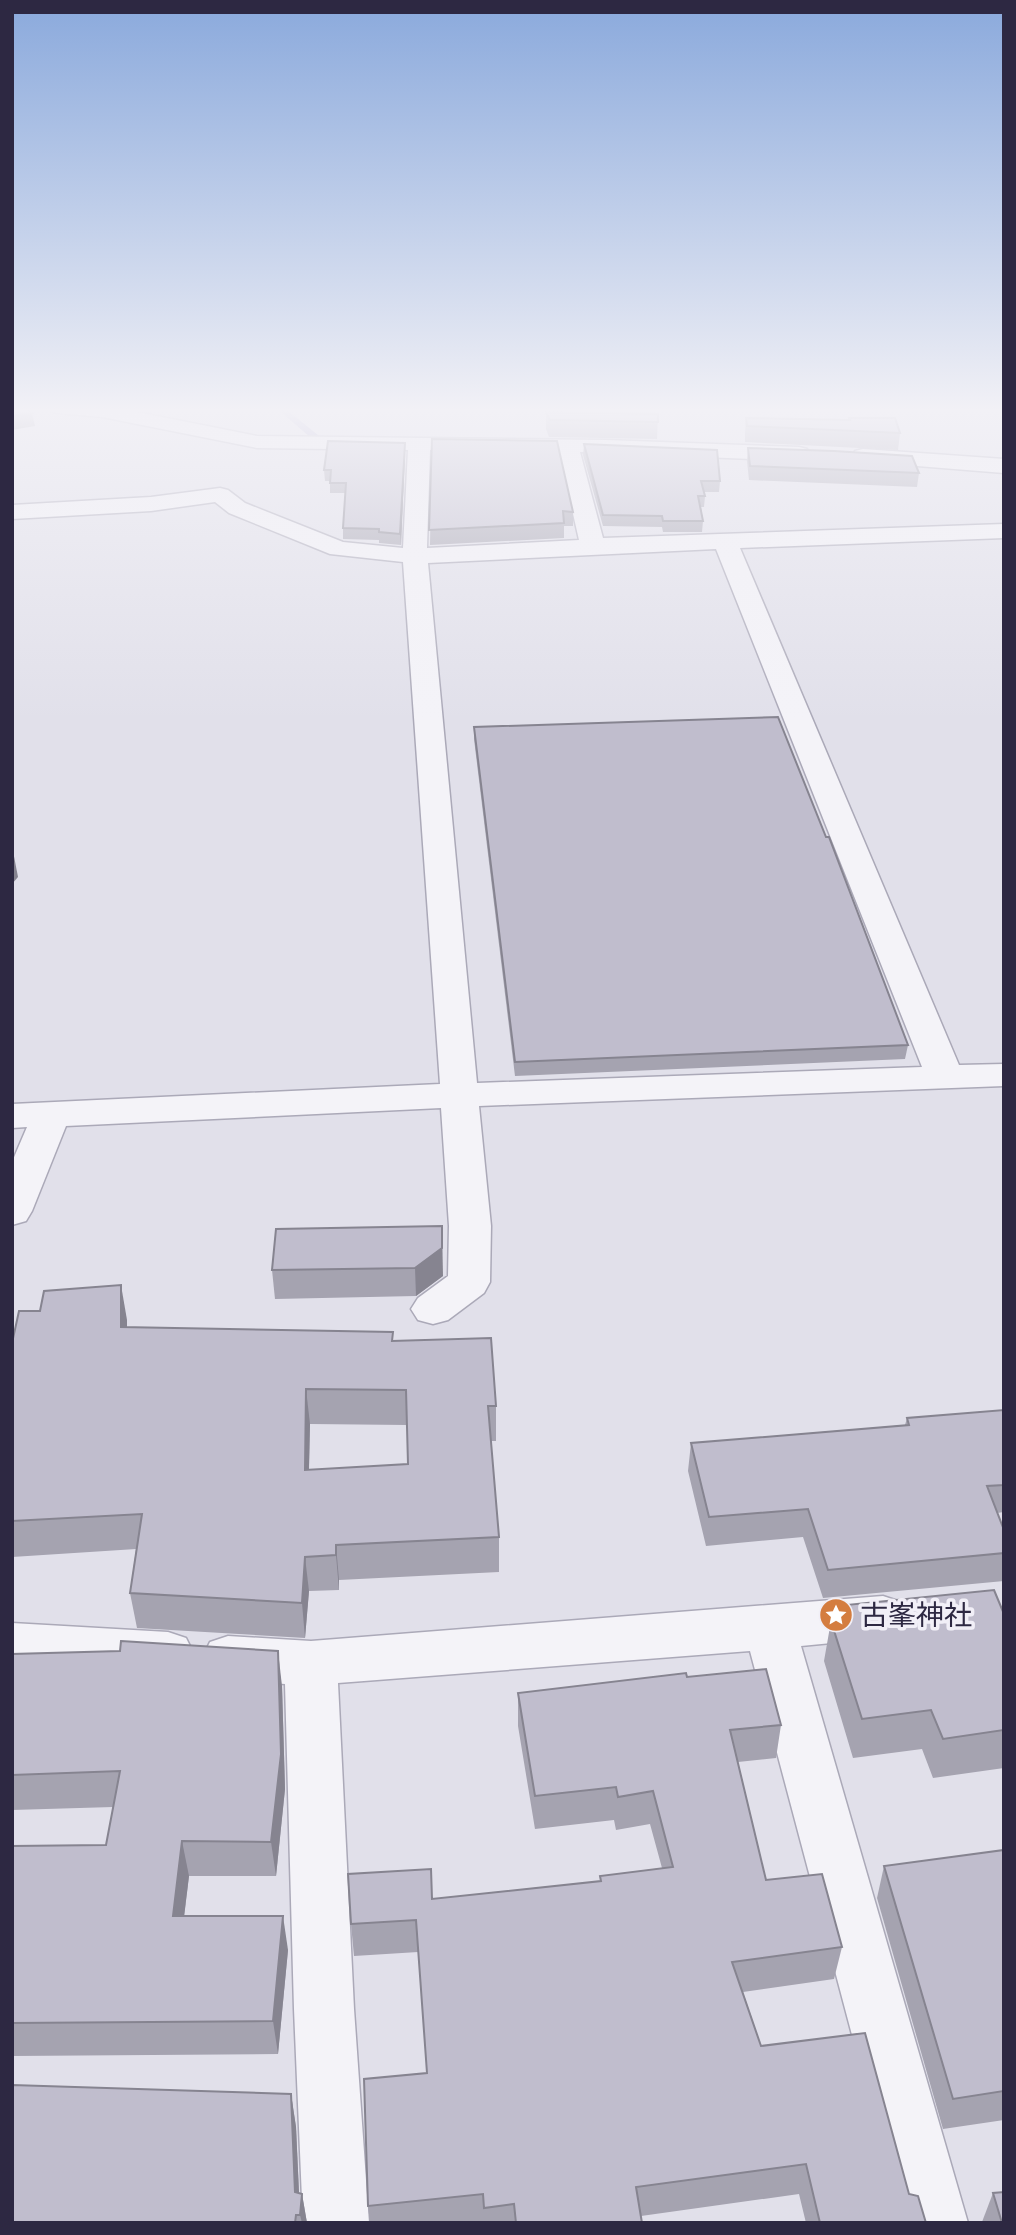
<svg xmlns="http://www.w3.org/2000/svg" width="1016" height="2235" font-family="'Sofia Sans Condensed','Noto Sans JP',sans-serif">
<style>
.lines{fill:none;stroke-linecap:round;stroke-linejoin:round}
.stream{fill:#9d99cb;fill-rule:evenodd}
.street-casing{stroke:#aba9b8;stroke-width:3}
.street{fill:#f4f3f8;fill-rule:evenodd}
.wall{fill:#a5a3b0;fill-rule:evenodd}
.shaded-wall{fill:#868490}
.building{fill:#c0bdcd;stroke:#868490;stroke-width:2;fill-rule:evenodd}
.labels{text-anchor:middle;stroke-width:7;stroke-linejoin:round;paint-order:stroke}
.near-poi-label{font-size:28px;fill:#2d2842;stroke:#f1eff7;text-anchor:start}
</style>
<rect width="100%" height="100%" fill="#e1e0ea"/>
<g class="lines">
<polygon class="stream" points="275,407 283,407 323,439 323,443 317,443"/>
<g class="street-casing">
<g id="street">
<path d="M47,407H112L257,436L606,440L799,447L807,449L810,454L807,459L799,461L580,452L603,538L1004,524V538L740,548L959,1065L1004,1064V1086L479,1106L491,1226L490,1282L484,1293L448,1320L433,1324L418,1320L411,1309L418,1298L448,1276L449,1226L441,1108L66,1126L32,1211L26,1221L12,1225V1162L27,1127L12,1128V1104L440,1084L403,562L330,554L229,513L215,502L151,511L12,519V505L151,497L220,488L228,490L245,503L343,542L403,548L408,450L257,448L102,417L57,413L50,411ZM430,450L559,452L579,540L427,548ZM716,549L922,1067L477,1083L428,563Z"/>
<polygon points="863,449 1004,459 1004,473 855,461 852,456 855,451"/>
<polygon points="883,1596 901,1602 909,1617 901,1632 883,1638 801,1646 968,2223 902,2223 750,1651 338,1683 354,2009 369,2223 303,2223 294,2009 285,1684 228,1680 210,1674 202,1658 210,1642 228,1636 311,1641"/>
<polygon points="12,1623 168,1632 186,1638 194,1654 186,1670 168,1676 12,1667"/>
</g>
</g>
<use href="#street" class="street"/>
</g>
<g class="wall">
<polygon points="546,412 658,414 657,439 549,437 546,429"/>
<polygon points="746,418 849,420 849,418 900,433 898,450 745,442 745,434"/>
<polygon points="432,439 573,512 573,526 564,526 564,538 430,545"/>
<polygon points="584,444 720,481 719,492 704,492 705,496 704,507 701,507 703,521 702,532 663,532 662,527 603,526 583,455"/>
<polygon points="748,448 919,473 917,487 749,480 747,461"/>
<polygon points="405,453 401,545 379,543 379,540 343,539 343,528 345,493 330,493 330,481 325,481 324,470"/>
<polygon points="474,727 908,1045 905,1059 515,1076 474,739"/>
<polygon points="276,1229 443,1276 416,1296 275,1299 272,1270"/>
<path d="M40,1311L127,1320V1327L393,1341L496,1406V1441H491L499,1537V1572L339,1580V1590L309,1591L305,1638L137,1628L130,1593L136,1549L12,1557V1343ZM310,1424L407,1425L408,1464L309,1470Z"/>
<polygon points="1004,1410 1004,1512 997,1513 1004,1530 1004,1581 823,1598 803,1537 706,1546 688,1471 691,1443 905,1425 907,1418"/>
<polygon points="846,1605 1004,1614 1004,1768 933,1778 922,1749 853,1758 824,1661 831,1621 843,1619"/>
<polygon points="12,1654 282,1686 285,1789 276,1876 189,1876 184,1916 288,1950 278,2054 12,2056 12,1846 106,1845 113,1807 12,1810"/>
<polygon points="687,1677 781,1725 776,1758 738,1762 766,1880 842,1947 834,1979 743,1992 761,2046 909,2194 926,2223 806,2223 799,2194 641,2216 642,2223 370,2223 368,2206 427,2073 418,1952 354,1956 351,1924 432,1899 600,1881 600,1876 662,1868 650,1824 616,1830 614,1820 535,1829 518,1726 518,1693"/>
<polygon points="1004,1850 1004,2120 943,2129 877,1898 884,1866"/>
<polygon points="291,2094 296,2127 299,2193 302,2194 307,2223 12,2223"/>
<polygon points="993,2193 1004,2223 982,2223 982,2222"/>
</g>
<g class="shaded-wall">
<polygon points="32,413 35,426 12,430 12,416"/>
<polygon points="405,443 405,453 401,545 400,534"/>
<polygon points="13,851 18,877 12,884 12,852"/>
<polygon points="442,1226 443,1276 416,1296 415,1268"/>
<polygon points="121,1285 127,1320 127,1362 121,1327"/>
<polygon points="306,1389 310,1424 308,1505 305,1470"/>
<polygon points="336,1545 339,1580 339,1590 336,1555"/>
<polygon points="305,1557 309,1591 305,1638 302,1603"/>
<polygon points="278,1651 282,1686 285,1789 276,1876 271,1842"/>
<polygon points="182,1841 189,1876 180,1950 173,1916"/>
<polygon points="283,1916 288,1950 278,2054 273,2021"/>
<polygon points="291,2094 296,2127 300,2215 295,2192"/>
<polygon points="302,2194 307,2223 302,2223 300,2215"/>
</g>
<g class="building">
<polygon points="12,407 26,407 32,413 12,416"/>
<polygon points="546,412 658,414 658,422 550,420"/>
<polygon points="746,418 850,420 849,418 895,418 900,433 747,426"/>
<polygon points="432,439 557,441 573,512 563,511 564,523 429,530"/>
<polygon points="328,441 405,443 400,534 379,532 379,529 343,528 346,483 330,483 331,470 324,470"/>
<polygon points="584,444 717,450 720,481 701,481 705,496 698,496 703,521 663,521 662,516 603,515"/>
<polygon points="748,448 834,451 912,456 919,473 750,466"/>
<polygon points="778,717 826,837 829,837 908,1045 515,1062 474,727"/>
<polygon points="442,1226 442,1248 415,1268 272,1270 276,1229"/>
<path d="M121,1285V1327L393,1332L392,1341L491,1338L496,1406H488L499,1537L336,1545V1555L305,1557L302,1603L130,1593L142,1514L12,1521V1343L19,1311H40L44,1291ZM306,1389L406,1390L408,1464L305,1470Z"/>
<polygon points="1004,1410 1004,1485 987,1486 1004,1530 1004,1553 828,1570 808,1509 709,1517 691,1443 909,1425 907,1418"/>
<polygon points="994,1590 1004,1614 1004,1730 943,1739 931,1710 862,1719 831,1621 851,1619 846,1605"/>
<polygon points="121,1641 278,1651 281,1754 271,1842 182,1841 173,1916 283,1916 273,2021 12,2023 12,1846 106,1845 120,1771 12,1775 12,1654 120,1651"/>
<polygon points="766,1669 781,1725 730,1730 766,1880 822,1874 842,1947 732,1962 761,2046 865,2033 909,2194 918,2196 926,2223 820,2223 806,2164 636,2187 642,2223 516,2223 514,2204 484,2208 483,2194 368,2206 364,2079 427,2073 416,1920 351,1924 348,1874 431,1869 432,1899 601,1881 600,1876 673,1867 653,1791 618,1797 616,1787 535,1796 518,1693 686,1673 687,1677"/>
<polygon points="1004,1850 1004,2091 953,2099 884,1866"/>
<polygon points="12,2085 291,2094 295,2192 302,2194 300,2215 296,2215 295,2223 12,2223"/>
<polygon points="1004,2192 1004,2223 1002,2223 993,2193"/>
</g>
<linearGradient id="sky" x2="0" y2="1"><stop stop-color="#8aa9dc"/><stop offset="0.57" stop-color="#f2f1f6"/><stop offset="1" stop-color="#f2f1f6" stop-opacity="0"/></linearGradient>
<rect width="1016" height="720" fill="url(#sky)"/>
<defs>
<g id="sight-disc" transform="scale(1.75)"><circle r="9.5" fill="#d47d3f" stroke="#f1eff7"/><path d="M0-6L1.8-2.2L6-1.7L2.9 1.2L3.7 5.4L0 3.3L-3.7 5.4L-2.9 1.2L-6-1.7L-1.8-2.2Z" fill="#fff"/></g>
</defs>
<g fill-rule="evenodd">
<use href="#sight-disc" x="836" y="1615"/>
</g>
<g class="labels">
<g class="near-poi-label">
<text x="860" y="1625">古峯神社</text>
</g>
</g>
<rect width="1016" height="2235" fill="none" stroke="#2d2842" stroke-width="28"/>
</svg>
